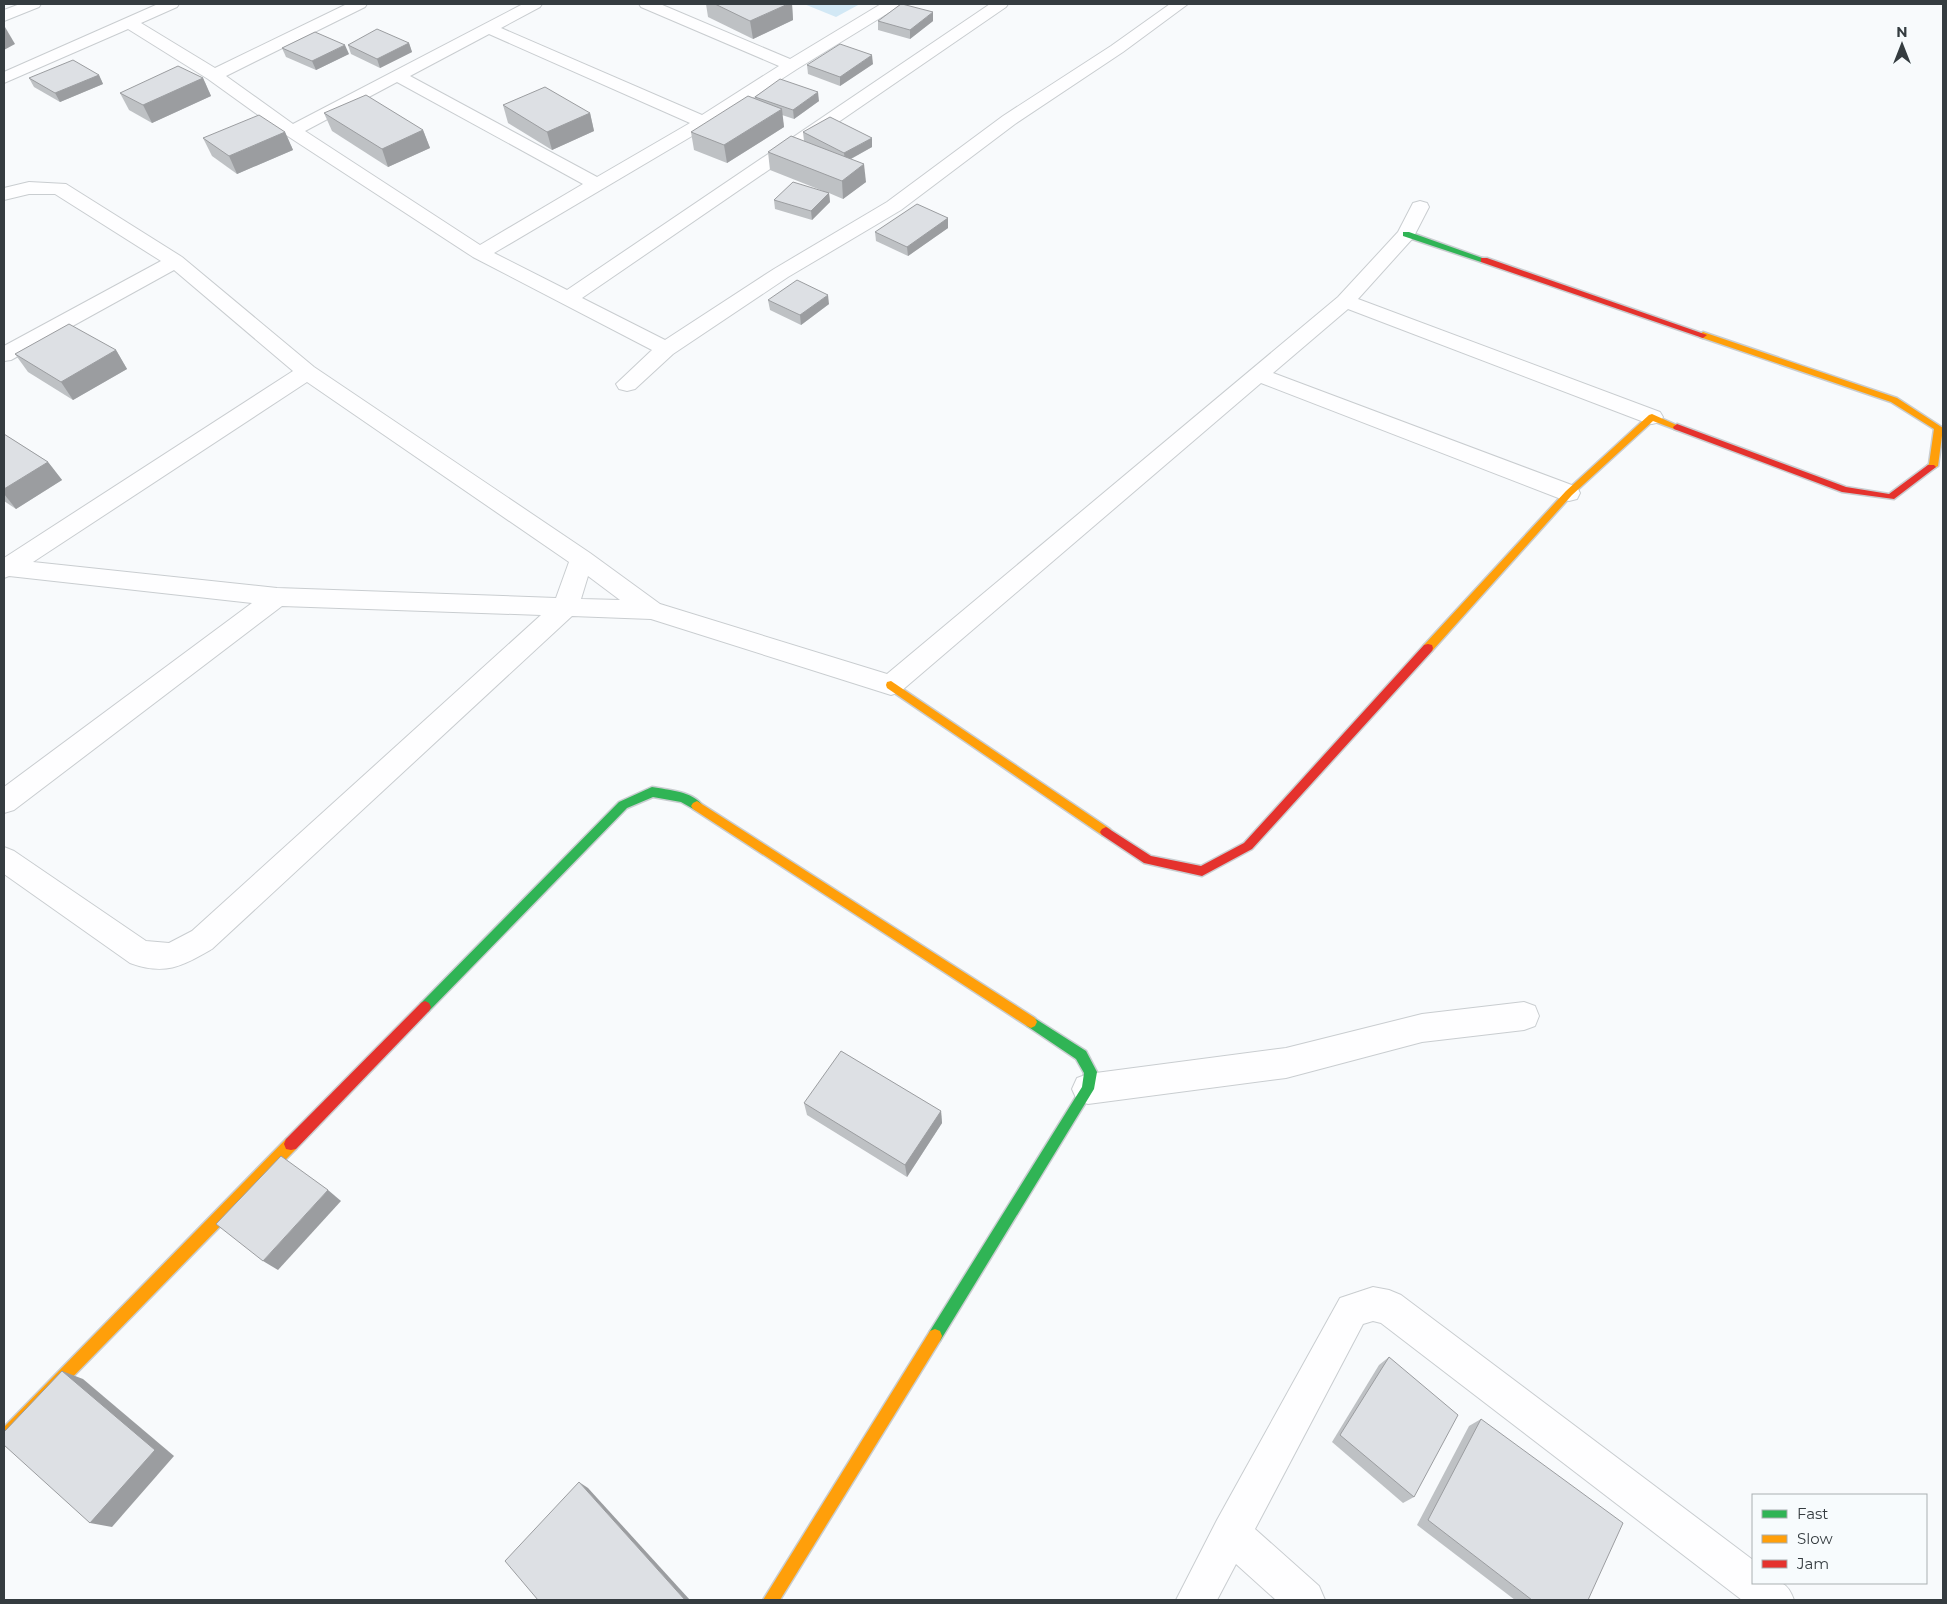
<svg xmlns="http://www.w3.org/2000/svg" width="1947" height="1604" font-family="Montserrat,sans-serif">
<style>
.green{fill:#d2e8f5}
.lines{fill:none;stroke-linecap:round;stroke-linejoin:round}
.street-casing{stroke:#c9cdd0;stroke-width:2}
.fast-casing{stroke:#c9cdd0;stroke-width:3}
.slow-casing{stroke:#c9cdd0;stroke-width:3}
.jam-casing{stroke:#c9cdd0;stroke-width:3}
.street{fill:#fefeff;fill-rule:evenodd}
.fast{fill:#30b455;fill-rule:evenodd}
.slow{fill:#ff9f0a;fill-rule:evenodd}
.jam{fill:#e5322d;fill-rule:evenodd}
.wall{fill:#bec1c4}
.shaded-wall{fill:#9b9da0}
.building{fill:#dde0e4;stroke:#9b9da0}
</style>
<rect width="100%" height="100%" fill="#f8fafc"/>
<polygon class="green" points="804,4 860,4 836,17"/>
<g class="lines">
<g class="street-casing">
<g id="street">
<polygon points="20,4 41,4 39,7 4,21 4,10"/>
<path d="M158,4H179L177,7L141,23L215,68L347,4H367L365,7L226,76L293,124L523,4H542L540,7L501,28L702,115L779,66L641,7L639,4H660L790,59L881,4H900L898,7L797,69L709,126L494,253L567,290L990,4H1008L1006,7L582,298L665,340L774,269L887,202L1003,116L1111,46L1170,4H1188L1123,52L1015,124L901,210L788,277L673,354L635,389L627,391L619,389L616,384L652,350L473,257L286,135L208,79L128,29L4,83V72ZM489,34L690,123L597,177L410,76ZM397,82L583,184L480,245L305,131Z"/>
<path d="M29,182L66,184L182,257L314,367L590,553L660,604L887,674L1338,297L1398,232L1413,203L1420,201L1427,203L1429,207L1413,238L1358,299L1660,412L1663,417L1660,422L1652,424L1644,422L1348,309L1273,373L1577,487L1580,493L1577,499L1569,501L1561,499L1261,383L900,692L891,695L651,619L572,616L212,949C182,966 166,976 130,963L4,874V847L14,851L146,941L169,943L192,931L541,615L282,606L14,810L4,813V787L252,603L9,576L4,578V558L293,371L174,270L11,360L4,361V346L161,261L55,194H29L4,200V188ZM307,382L569,562L556,598L277,588L33,562ZM588,576L620,600L581,599Z"/>
<polygon points="1524,1002 1535,1006 1539,1016 1535,1026 1524,1030 1422,1042 1286,1078 1088,1104 1077,1100 1072,1089 1077,1078 1088,1074 1286,1048 1422,1014"/>
<path d="M1373,1287L1389,1290L1401,1295L1753,1560V1583C1776,1583 1785,1576 1794,1600H1742L1381,1323L1373,1321L1363,1324L1255,1529L1319,1586L1325,1600H1276L1236,1564L1217,1600H1176L1217,1520L1340,1298Z"/>
</g>
</g>
<g class="fast-casing">
<g id="fast">
<polygon points="1403,232 1409,232 1488,260 1481,262 1403,236"/>
<path d="M652,787C668,790 693,791 703,806L701,809L697,811L681,802L653,797L627,808L429,1011L425,1013L421,1011L419,1007L421,1003L619,802Z"/>
<polygon points="1031,1016 1086,1051 1097,1072 1094,1089 940,1341 935,1343 930,1341 928,1336 930,1331 1082,1087 1084,1073 1076,1059 1027,1026 1025,1022 1027,1018"/>
</g>
</g>
<g class="slow-casing">
<g id="slow">
<polygon points="1703,332 1897,398 1943,428 1938,466 1931,470 1926,467 1929,464 1934,429 1891,402 1700,337 1699,335"/>
<polygon points="1652,414 1681,427 1677,430 1653,421 1572,495 1432,651 1424,651 1423,648 1424,645 1566,491 1649,415"/>
<polygon points="891,681 1110,829 1112,832 1110,835 1102,835 887,688 886,685 887,682"/>
<polygon points="697,801 1035,1018 1037,1022 1035,1026 1031,1028 1027,1026 693,809 691,806 693,803"/>
<polygon points="291,1138 296,1139 298,1144 296,1149 9,1442 4,1444 4,1427 286,1139"/>
<polygon points="935,1329 940,1331 942,1336 940,1341 780,1600 763,1600 930,1331"/>
</g>
</g>
<g class="jam-casing">
<g id="jam">
<polygon points="1481,258 1487,258 1707,335 1703,338 1700,337 1481,262"/>
<polygon points="1677,424 1846,487 1889,494 1928,465 1934,465 1936,467 1894,499 1842,492 1674,429 1673,427"/>
<polygon points="1428,644 1432,645 1433,648 1432,651 1252,849 1202,876 1144,863 1102,835 1100,832 1102,829 1106,827 1151,856 1201,866 1244,843 1424,645"/>
<polygon points="425,1001 429,1003 431,1007 429,1011 296,1149 291,1150 286,1149 284,1144 286,1139 421,1003"/>
</g>
</g>
<use href="#street" class="street"/>
<use href="#fast" class="fast"/>
<use href="#slow" class="slow"/>
<use href="#jam" class="jam"/>
</g>
<g class="wall">
<polygon points="706,4 792,4 793,20 753,39 708,17"/>
<polygon points="878,21 933,21 910,39 878,30"/>
<polygon points="409,43 412,52 380,68 351,54 348,45"/>
<polygon points="282,48 349,54 316,70 286,57"/>
<polygon points="873,64 840,86 808,74 807,65"/>
<polygon points="99,75 103,84 60,102 34,87 29,78"/>
<polygon points="203,78 211,96 152,123 129,110 120,93"/>
<polygon points="755,97 819,101 794,119 782,115 784,127 727,163 694,150 691,132 755,99"/>
<polygon points="503,105 590,113 594,131 552,150 508,123"/>
<polygon points="324,113 423,130 430,148 388,167 332,131"/>
<polygon points="285,132 293,150 237,174 212,156 203,138"/>
<polygon points="803,132 872,147 851,159 866,182 843,199 829,193 830,202 812,220 775,209 774,200 823,191 770,170 768,152 804,141"/>
<polygon points="948,218 948,228 908,256 876,241 875,232"/>
<polygon points="768,300 829,304 801,325 770,310"/>
<polygon points="116,350 127,369 73,400 28,372 15,354"/>
<polygon points="4,434 48,462 62,480 16,509 4,501"/>
<polygon points="804,1103 941,1111 942,1123 907,1177 807,1115"/>
<polygon points="1389,1357 1414,1497 1403,1503 1332,1442 1379,1365"/>
<polygon points="1481,1419 1588,1600 1515,1600 1417,1525 1469,1426"/>
</g>
<g class="shaded-wall">
<polygon points="788,4 792,4 793,20 753,39 750,21"/>
<polygon points="933,12 933,21 910,39 910,30"/>
<polygon points="4,27 5,27 15,44 4,50"/>
<polygon points="409,43 412,52 380,68 377,59"/>
<polygon points="345,45 349,54 316,70 312,61"/>
<polygon points="872,55 873,64 840,86 840,77"/>
<polygon points="99,75 103,84 60,102 55,93"/>
<polygon points="203,78 211,96 152,123 143,105"/>
<polygon points="818,92 819,101 794,119 793,110"/>
<polygon points="782,109 784,127 727,163 724,145"/>
<polygon points="590,113 594,131 552,150 547,132"/>
<polygon points="423,130 430,148 388,167 382,149"/>
<polygon points="285,132 293,150 237,174 229,156"/>
<polygon points="872,138 872,147 845,162 844,153"/>
<polygon points="864,164 866,182 843,199 842,181"/>
<polygon points="829,193 830,202 812,220 811,211"/>
<polygon points="948,218 948,228 908,256 907,247"/>
<polygon points="828,295 829,304 801,325 800,315"/>
<polygon points="116,350 127,369 73,400 61,382"/>
<polygon points="48,462 62,480 16,509 4,494 4,489"/>
<polygon points="941,1111 942,1123 907,1177 905,1165"/>
<polygon points="328,1190 341,1201 278,1270 263,1261"/>
<polygon points="62,1371 83,1379 174,1456 112,1527 90,1523"/>
<polygon points="579,1482 588,1488 690,1600 685,1600"/>
</g>
<g class="building">
<polygon points="715,4 788,4 750,21"/>
<polygon points="901,4 902,4 933,12 910,30 878,21"/>
<polygon points="377,29 409,43 377,59 348,45"/>
<polygon points="315,32 345,45 312,61 282,48"/>
<polygon points="840,44 872,55 840,77 807,65"/>
<polygon points="73,60 99,75 55,93 29,78"/>
<polygon points="178,66 203,78 143,105 120,93"/>
<polygon points="780,79 818,92 793,110 755,97"/>
<polygon points="545,87 590,113 547,132 503,105"/>
<polygon points="366,95 423,130 382,149 324,113"/>
<polygon points="748,96 782,109 724,145 691,132"/>
<polygon points="259,115 285,132 229,156 203,138"/>
<polygon points="830,117 872,138 844,153 803,132"/>
<polygon points="791,136 864,164 842,181 768,152"/>
<polygon points="793,182 829,193 811,211 774,200"/>
<polygon points="917,204 948,218 907,247 875,232"/>
<polygon points="797,280 828,295 800,315 768,300"/>
<polygon points="69,324 116,350 61,382 15,354"/>
<polygon points="4,434 48,462 4,489"/>
<polygon points="841,1051 941,1111 905,1165 804,1103"/>
<polygon points="281,1156 328,1190 263,1261 216,1224"/>
<polygon points="1389,1357 1458,1415 1414,1497 1340,1435"/>
<polygon points="62,1371 155,1450 90,1523 4,1445 4,1432"/>
<polygon points="1481,1419 1623,1523 1588,1600 1532,1600 1428,1520"/>
<polygon points="579,1482 685,1600 538,1600 505,1561"/>
</g>
<rect width="1947" height="1604" fill="none" stroke="#353c40" stroke-width="10"/>
<rect x="1752" y="1494" width="175" height="90" fill="#f7fbfd" stroke="#a9afb1"/>
<rect x="1762" y="1510" width="25" height="8" fill="#30b455" stroke="#a9afb1"/>
<text x="1797" y="1519" font-size="15" fill="#353c40">Fast</text>
<rect x="1762" y="1535" width="25" height="8" fill="#ff9f0a" stroke="#a9afb1"/>
<text x="1797" y="1544" font-size="15" fill="#353c40">Slow</text>
<rect x="1762" y="1560" width="25" height="8" fill="#e5322d" stroke="#a9afb1"/>
<text x="1797" y="1569" font-size="15" fill="#353c40">Jam</text>
<g transform="translate(1902 45)" stroke="#f7fbfd" stroke-width="4" paint-order="stroke">
<path d="M0-4L9 19L0 12L-9 19Z" fill="#353c40"/>
<text y="-8" font-size="14" font-weight="bold" text-anchor="middle" fill="#353c40">N</text>
</g>
</svg>
